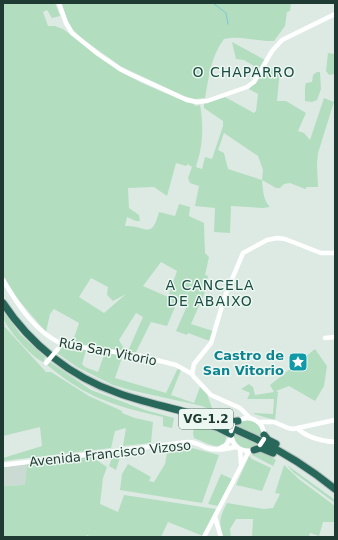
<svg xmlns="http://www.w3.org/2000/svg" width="338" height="540" font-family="'DejaVu Sans',sans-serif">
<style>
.built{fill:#cbdad3}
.green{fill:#b3ddbf;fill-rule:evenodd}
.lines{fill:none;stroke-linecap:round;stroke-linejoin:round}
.stream{stroke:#7fc7d4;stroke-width:1}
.highway-casing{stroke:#bcc4c2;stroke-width:9}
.minor{stroke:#fff;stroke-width:4.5}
.highway{stroke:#28685b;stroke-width:7}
.minor-bridge{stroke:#fff;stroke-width:4.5}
.labels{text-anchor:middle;stroke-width:3;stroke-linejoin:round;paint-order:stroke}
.shield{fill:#edf7f2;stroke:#5c736c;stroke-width:1}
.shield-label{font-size:12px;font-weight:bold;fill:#1e3a33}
.street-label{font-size:13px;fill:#1e3a33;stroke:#edf7f2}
.culture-label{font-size:13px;font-weight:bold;fill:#0d838f;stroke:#edf7f2;text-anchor:end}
.neighbourhood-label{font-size:14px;letter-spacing:1px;fill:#194d41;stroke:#edf7f2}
</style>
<rect width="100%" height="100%" fill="#ddeae4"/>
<polygon class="built" points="27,464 25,483 24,485 3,486 5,467"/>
<g class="green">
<path d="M3,3H55L60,16L52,18L47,10L43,12L48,26H55L63,29L119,71L142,83L186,102L194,104L195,106L200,105C203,121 203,136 200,152C199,157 197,162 196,167L202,169L205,157L212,159L223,126V121L204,108V103L225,97L254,113L256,111L258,94L249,89L259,77H261L265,68L280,69L277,101H286L306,113L298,131L304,133L310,140L324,98L334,102L318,153L317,164L318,187H307L305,189L290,183L284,184L280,188H276L262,180C263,190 263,200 270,207L263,208L231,206L230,233L214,232L215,208L195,206L199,186L190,183L188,178L192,167L188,164L186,166L176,163L167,196L154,187L128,188L129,208L139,215L140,221H136L127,217L125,226C147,225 151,241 159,212L175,216L179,204L190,207L189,216L204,223L205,253L209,257L205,275L208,276L204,295L191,324L213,331L210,341L188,333L187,335L176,331L187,306L177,302L167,326L151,322L136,352L133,353L128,351L143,317L136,313L119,340L124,349L123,351L72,344L79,323L54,309L50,314L46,332L16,297L3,275ZM224,133L258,156L263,170L262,180L228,169L224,153L218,150ZM161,262L177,271L168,297L143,286ZM91,278L108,287L107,295L113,301L126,294L104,313L79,297Z"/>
<path d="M61,3H291L290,11L287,12L285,26L274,41C257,42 241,35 224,39C211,56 209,77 205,98L195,99L184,96L122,67L81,38L73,30L68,21Z"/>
<polygon points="232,42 265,60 259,69 244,60 236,59"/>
<polygon points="328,53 335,54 335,74 329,75 326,71"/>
<polygon points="317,72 320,72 321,89 317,100 312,102 305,101 305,87 306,83 312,82 313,75"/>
<path d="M3,311L21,335L45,357L44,362C34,360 8,330 4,320C3,317 3,314 3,311Z"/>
<polygon points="3,322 5,325 4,326 46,372 51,372 89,396 122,411 122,413 135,418 153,422 151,443 123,446 126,428 115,431 111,448 3,461 3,458 42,446 40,427 3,436"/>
<polygon points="62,347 86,350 82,364 85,367 98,372 105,352 123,355 115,378 166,393 178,368 181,370 171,395 194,403 200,387 207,394 213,411 202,406 130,390 113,385 77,367 57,353"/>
<polygon points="315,349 327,366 324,386 315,401 289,386 276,391 278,392 275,420 254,414 254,413 273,414 274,399 247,399 250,393 241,389 249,384 253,387 255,395 274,392 270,385"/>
<path d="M50,362L91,390L145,410L174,418L172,428L163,426V417C140,412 116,406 94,396C77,388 62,377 47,365Z"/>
<path d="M246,420C256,421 263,427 261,438L236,426L239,423Z"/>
<path d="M195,423L224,433L226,437C225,455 203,441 194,438L193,433Z"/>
<polygon points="233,432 258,443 253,448 243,449 234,441"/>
<polygon points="184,446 219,455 202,503 120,490 122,474 128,464 151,477 149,481 154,482 165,464 168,448"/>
<polygon points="260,452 266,453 276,460 273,466 252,455"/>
<polygon points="121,454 116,470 109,466 113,455"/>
<polygon points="249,456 252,459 271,468 262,491 236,485"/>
<polygon points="92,457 107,467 103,478 100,504 118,512 124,495 216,509 203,536 168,522 161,537 92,537 87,535 86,537 3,537 3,467 5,467 3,486 24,485 25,483 27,464"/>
<path d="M284,465L300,480L335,506V522H323L319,536L310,533L309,537H252L253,519H236L230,529L231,537H223C218,522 220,516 227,503L264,509L273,508L280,494L275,493Z"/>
<polygon points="287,465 335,500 335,503 293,472"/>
<polygon points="221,474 232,479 218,506 208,504"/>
</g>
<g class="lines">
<polyline class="stream" points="213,3 226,13 228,24"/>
<g class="highway-casing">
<g id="highway">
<path d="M3,303C30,344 71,377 118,393C148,404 181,409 211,420C256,436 298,459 335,489"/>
<polyline points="186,417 219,428 231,434"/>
<polyline points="220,419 231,422 238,421"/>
<polyline points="264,435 268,440 276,444"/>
<polyline points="254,450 261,448 273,453"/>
</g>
</g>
<g class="minor">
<polyline points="59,3 66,23 72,33 98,54 120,69 130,74 187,100 197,102 207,101 247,87 254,82 272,51 282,40 335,14"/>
<path d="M3,280C18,305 35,332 62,344L141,356L176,365L192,374L194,377L211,395L240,408L250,418"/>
<polyline points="325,338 335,337"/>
<polyline points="192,374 194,364 211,343 225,296 243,253 267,240 277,238 285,239 321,253 335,253"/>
<path d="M237,422C249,413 265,421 264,437"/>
<polyline points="259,422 274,422 288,428 293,429 335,420"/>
<path d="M298,429C308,438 322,441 335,442"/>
<path d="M231,433C232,444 238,451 250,451"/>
<polyline points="220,448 226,445 231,438"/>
<polyline points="240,450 241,464"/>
<path d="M3,465L188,442C196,442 200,445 207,448C217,451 226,449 236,447"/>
<polyline points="215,517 221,537"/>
<polyline points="204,537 249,451"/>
</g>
<use href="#highway" class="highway"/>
<g class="minor-bridge">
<polyline points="46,363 58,349"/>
<polyline points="231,431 233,425"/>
<polyline points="260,445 264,439"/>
</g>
</g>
<defs>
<g id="sight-square" transform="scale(1)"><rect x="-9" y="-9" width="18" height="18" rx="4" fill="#0f9aa8" stroke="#edf7f2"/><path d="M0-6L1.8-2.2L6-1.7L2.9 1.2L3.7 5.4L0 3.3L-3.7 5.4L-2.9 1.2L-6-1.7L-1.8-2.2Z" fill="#fff"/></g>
</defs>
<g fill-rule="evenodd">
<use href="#sight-square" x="298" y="362"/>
</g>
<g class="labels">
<rect class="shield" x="179" y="409" width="54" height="20" rx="3"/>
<g class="shield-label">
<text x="206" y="423">VG-1.2</text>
</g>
<g class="street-label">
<text transform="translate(108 351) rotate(11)" y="5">Rúa San Vitorio</text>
<text transform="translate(110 453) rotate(-6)" y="5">Avenida Francisco Vizoso</text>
</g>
<g class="culture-label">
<text x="284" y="360">Castro de<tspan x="284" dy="15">San Vitorio</tspan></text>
</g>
<g class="neighbourhood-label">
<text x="244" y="77">O CHAPARRO</text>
<text x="210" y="290">A CANCELA<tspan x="210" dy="16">DE ABAIXO</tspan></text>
</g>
</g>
<rect width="338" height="540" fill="none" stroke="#1e3a33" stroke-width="8"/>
</svg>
